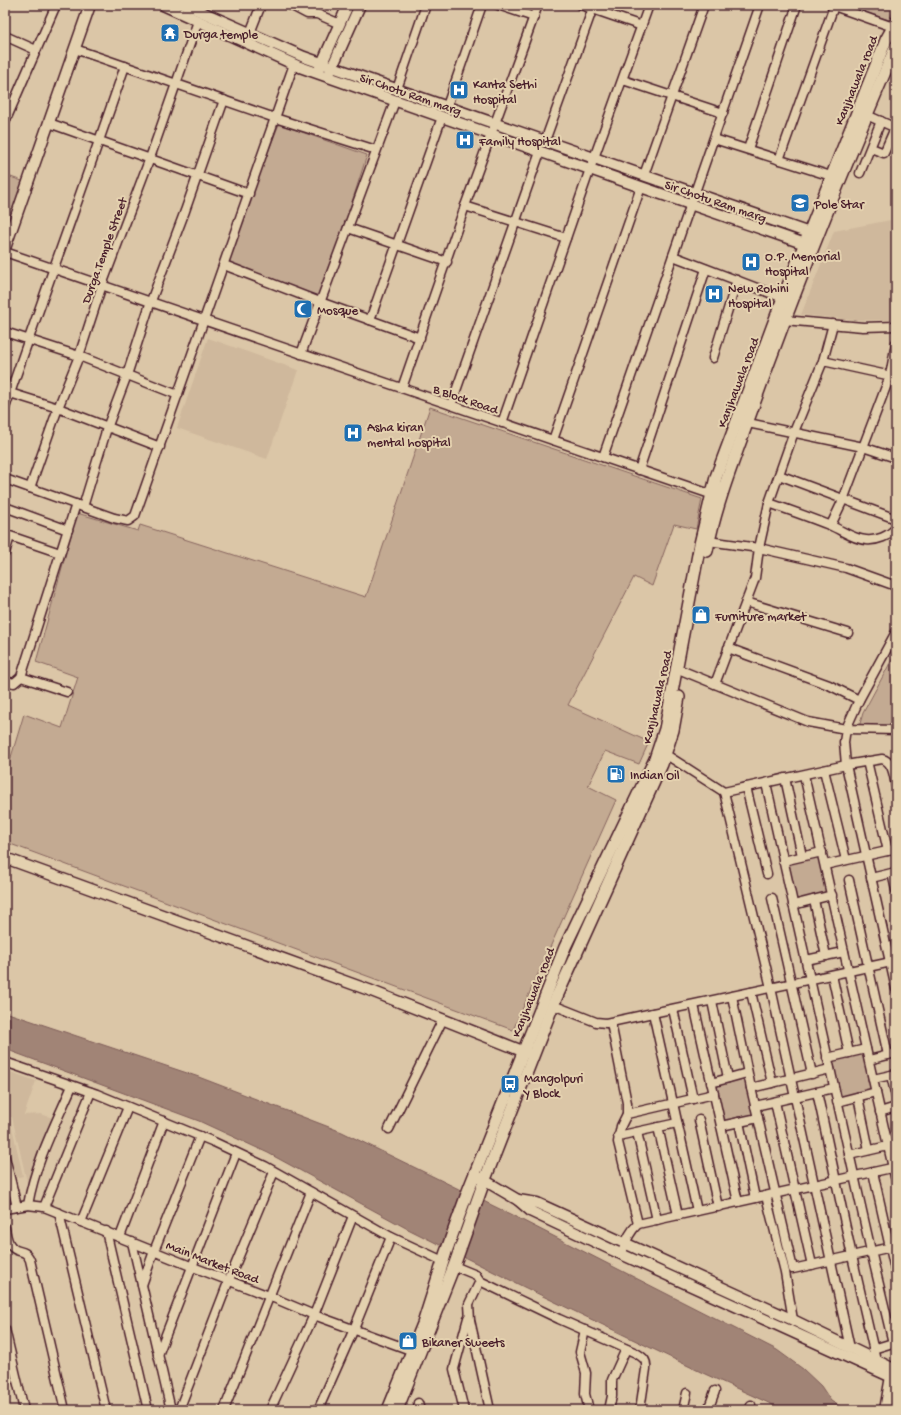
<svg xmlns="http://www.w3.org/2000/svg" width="901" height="1415" font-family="'Gochi Hand',sans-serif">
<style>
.built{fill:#cfb89c}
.green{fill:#c3aa92;stroke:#86645e}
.water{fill:#a18476;stroke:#7e5c58}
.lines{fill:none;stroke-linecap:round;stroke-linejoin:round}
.minor-casing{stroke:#4a1f2b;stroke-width:11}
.tertiary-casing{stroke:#4a1f2b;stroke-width:13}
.secondary-casing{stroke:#4a1f2b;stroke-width:14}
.minor{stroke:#e4d1af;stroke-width:8}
.tertiary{stroke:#e4d1af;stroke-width:10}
.secondary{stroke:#e4d1af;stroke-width:11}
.labels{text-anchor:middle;stroke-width:4;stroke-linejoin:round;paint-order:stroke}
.poi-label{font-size:13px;fill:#4a1f2b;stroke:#e4d1af;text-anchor:start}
.street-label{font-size:13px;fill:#4a1f2b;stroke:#e4d1af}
</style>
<rect width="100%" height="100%" fill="#dbc6a7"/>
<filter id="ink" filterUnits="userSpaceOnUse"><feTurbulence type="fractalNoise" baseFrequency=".025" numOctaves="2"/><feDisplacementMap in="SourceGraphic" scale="8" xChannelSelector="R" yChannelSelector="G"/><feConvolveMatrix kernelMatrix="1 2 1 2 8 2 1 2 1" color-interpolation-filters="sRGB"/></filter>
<g filter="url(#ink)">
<g class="built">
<polygon points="896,219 896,320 854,320 801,315 834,231"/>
<polygon points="208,338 298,370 267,459 177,428"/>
<polygon points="5,1070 36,1081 24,1115 41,1114 56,1119 34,1181 27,1182 12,1117 5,1118"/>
<polygon points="10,1118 23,1176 5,1180 5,1119"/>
</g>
<g class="green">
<polygon points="845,5 896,5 896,6 889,20"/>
<polygon points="279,124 367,155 320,302 224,265"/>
<polygon points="5,175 25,182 5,237"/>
<polygon points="430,407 702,499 696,529 674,524 652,586 634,577 568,705 649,742 639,764 605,751 588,786 616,800 513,1030 5,842 5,777 24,714 62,728 78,677 36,662 77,513 138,531 140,525 366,597"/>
<polygon points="896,652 896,728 859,727 863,713"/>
<polygon points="819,855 828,894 796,901 787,862"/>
<polygon points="864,1051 872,1091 840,1098 831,1059"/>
<polygon points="746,1077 755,1117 722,1124 713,1085"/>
</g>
<polygon class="water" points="5,1012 196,1076 342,1132 510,1214 777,1350 803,1369 821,1386 831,1401 841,1407 850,1410 784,1410 705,1374 524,1287 406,1228 268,1153 199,1121 5,1049"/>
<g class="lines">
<g class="minor-casing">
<g id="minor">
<polyline points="290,5 307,14 317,14 340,24"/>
<polyline points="498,5 534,17"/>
<polyline points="581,5 642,26"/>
<polyline points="831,5 893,27"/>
<polyline points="250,33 261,5"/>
<polyline points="5,36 36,50"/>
<polyline points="75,49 275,118 376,150"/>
<polyline points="623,80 723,113"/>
<polyline points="397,89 426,5"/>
<polyline points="447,106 482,5"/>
<polyline points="862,113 896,128"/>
<polyline points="5,122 56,5"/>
<polyline points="49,123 249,194"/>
<polyline points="714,139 831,176"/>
<polyline points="545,141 594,5"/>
<polyline points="871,148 884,153 895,128"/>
<polyline points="748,149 797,5"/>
<polyline points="779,160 834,6"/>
<polyline points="860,173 881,121"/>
<polyline points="644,175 704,5"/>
<polyline points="465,206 566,238"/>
<polyline points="348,228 447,262"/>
<polyline points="5,252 716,496"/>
<polyline points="673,256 783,298"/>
<polyline points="224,265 320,302 420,338"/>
<polyline points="370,320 442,117"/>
<polyline points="784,320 863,327 896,326"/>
<polyline points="5,332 79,356 178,395"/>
<polyline points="301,354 395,101"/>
<polyline points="713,358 737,280"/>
<polyline points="823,361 896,377"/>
<polyline points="402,388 465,206 538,5"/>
<polyline points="10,393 58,408 160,447"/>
<polyline points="451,405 540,152"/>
<path d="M5,408C44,293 86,180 125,66"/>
<polyline points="743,422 863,447 896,458"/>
<polyline points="502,423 590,169 649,5"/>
<polyline points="553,440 641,187"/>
<polyline points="603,457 760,5"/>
<polyline points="639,470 706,269"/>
<polyline points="779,475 896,519"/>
<polyline points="5,479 114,518 128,521 135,516 294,64"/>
<polyline points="30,488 58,408 79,356 102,285 150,158 198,21"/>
<path d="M769,503C789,510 809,517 829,525C842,530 852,539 866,540C877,541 889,536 896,528"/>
<polyline points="5,507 68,530"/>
<polyline points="83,507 107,428 127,375 151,301 185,211 224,100"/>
<polyline points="831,525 843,500 890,376 896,343"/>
<polyline points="708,541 759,548 846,568 896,586"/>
<polyline points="5,553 10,536 60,553"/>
<polyline points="746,602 848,633"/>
<polyline points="896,632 859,700 846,729 844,742 846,765 896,989"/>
<polyline points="728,648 829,685 859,700"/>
<polyline points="683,671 808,722 846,729 896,730"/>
<polyline points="21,677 67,692"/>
<polyline points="5,681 14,683 21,677 76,504"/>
<polyline points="715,684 755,578 759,548 769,503 794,432 823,361 833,324"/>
<path d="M665,754L724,792L846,765L882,759C893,761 894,777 896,786"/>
<polyline points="867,761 888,851"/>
<polyline points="824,770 846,860"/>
<polyline points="804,775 896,1181"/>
<polyline points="785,778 802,856"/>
<polyline points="766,783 871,1251 893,1343"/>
<polyline points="746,787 767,874"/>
<polyline points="724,792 771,988 850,1348"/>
<polyline points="783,861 822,852"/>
<polyline points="825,865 896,849"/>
<polyline points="892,873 896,890"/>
<polyline points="871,878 896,872"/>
<polyline points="849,880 888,1055"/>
<polyline points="772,898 812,1074"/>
<polyline points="814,900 826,956"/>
<polyline points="793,905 832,895"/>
<polyline points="806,960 844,952"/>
<polyline points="832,975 849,1053"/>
<polyline points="751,992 772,1083"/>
<polyline points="732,996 751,1088 793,1269 896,1246"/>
<polyline points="712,1001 728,1078"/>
<polyline points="553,1005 596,1022 606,1023 896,961"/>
<polyline points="694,1005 738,1202"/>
<polyline points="673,1009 693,1099"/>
<polyline points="653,1013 697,1211"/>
<polyline points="611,1023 627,1103 627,1114 621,1126 618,1142 638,1224"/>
<polyline points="827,1058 866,1049"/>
<polyline points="869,1060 896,1053"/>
<polyline points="5,1062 97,1094 214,1142 265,1166 391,1237 443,1261"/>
<polyline points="891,1075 896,1097"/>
<polyline points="873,1079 896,1074"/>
<polyline points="711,1083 747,1073"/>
<polyline points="751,1088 830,1069"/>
<polyline points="817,1092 852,1256 876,1360"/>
<polyline points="858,1097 869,1150"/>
<polyline points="775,1102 812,1265"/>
<polyline points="837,1102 876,1092"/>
<polyline points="755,1106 834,1088"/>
<polyline points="880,1112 896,1107"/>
<polyline points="627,1114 714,1094"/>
<polyline points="699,1120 718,1207"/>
<polyline points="739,1122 755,1198"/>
<polyline points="721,1126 758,1118"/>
<polyline points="658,1127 678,1215"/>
<polyline points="389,1129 443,1019"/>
<polyline points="637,1132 657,1220"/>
<polyline points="618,1136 677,1123"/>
<polyline points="849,1155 888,1146"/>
<polyline points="5,1157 17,1207"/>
<polyline points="873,1172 896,1274"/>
<polyline points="766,1196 785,1272 793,1320"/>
<path d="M28,1205C35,1163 55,1125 72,1086"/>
<polyline points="44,1207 91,1092"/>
<polyline points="5,1209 28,1205 44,1207 193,1267 269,1296 314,1315 416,1352"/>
<polyline points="59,1213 106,1410"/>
<polyline points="81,1222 128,1107"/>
<path d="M5,1228C6,1234 7,1243 12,1247C18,1254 25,1248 30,1260L65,1410"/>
<polyline points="106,1231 148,1410"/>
<polyline points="120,1237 164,1121"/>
<polyline points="132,1242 171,1410"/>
<path d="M621,1255C626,1243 628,1233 638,1224L896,1167"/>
<polyline points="454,1266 476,1275 480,1281 469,1304 470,1320 490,1410"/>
<path d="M480,1281L559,1319L636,1353C644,1358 647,1360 646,1369L640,1410"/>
<polyline points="142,1285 154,1251 200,1136"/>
<polyline points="5,1329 24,1410"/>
<polyline points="585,1330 580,1352 586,1373 585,1394 589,1410"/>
<polyline points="873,1349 896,1342"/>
<polyline points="158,1355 236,1153"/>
<polyline points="418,1403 420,1410"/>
<polyline points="179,1410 229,1280 274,1172"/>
<polyline points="224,1410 311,1192"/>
<polyline points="270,1410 314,1315 353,1216"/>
<polyline points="318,1410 354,1329 391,1237"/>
<polyline points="464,1410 454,1369 468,1318"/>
<polyline points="609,1410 612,1396 612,1380 626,1349"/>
<polyline points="683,1410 687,1393"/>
<polyline points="708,1410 715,1391"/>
<polyline points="750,1410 751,1405"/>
</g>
</g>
<g class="tertiary-casing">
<g id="tertiary">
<polyline points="163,5 300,67 641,187 811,246"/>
<polyline points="186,5 304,57 815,235"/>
<polyline points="319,70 348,5"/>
<polyline points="330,72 360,5"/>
<polyline points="5,248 90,5"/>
<polyline points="5,858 369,990 530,1054"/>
<polyline points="477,1176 518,1200 532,1212 610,1249 896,1379"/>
<polyline points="518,1200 537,1203 793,1320 896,1370"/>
<polyline points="885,1410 892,1371"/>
</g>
</g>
<g class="secondary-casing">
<g id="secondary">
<path d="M707,551C717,499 738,450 755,401C798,281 846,163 896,46"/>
<polyline points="388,1410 423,1324 446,1252 468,1191 565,947 655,759 665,729 700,544 716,477 783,298 886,40 896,22"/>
<polyline points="397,1410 454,1266 482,1187 553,1005 662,764 673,730 679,697"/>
</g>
</g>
<use href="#minor" class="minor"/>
<use href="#tertiary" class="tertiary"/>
<use href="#secondary" class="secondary"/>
</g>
</g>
<defs>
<g id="temple-square" transform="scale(1)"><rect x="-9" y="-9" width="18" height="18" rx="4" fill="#1f6fb2" stroke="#e4d1af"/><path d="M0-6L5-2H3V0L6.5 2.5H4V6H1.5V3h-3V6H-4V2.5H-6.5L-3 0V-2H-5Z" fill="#fff"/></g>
<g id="hospital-square" transform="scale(1)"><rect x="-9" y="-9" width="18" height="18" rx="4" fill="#1f6fb2" stroke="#e4d1af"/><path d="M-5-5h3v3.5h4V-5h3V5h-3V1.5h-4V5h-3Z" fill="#fff"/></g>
<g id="school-square" transform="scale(1)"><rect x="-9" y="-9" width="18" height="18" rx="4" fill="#1f6fb2" stroke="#e4d1af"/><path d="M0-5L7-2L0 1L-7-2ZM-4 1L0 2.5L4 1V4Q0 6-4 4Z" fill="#fff"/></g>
<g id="mosque-square" transform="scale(1)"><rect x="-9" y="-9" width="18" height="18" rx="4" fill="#1f6fb2" stroke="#e4d1af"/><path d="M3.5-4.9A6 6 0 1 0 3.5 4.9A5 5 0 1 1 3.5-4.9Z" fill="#fff"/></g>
<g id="shop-square" transform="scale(1)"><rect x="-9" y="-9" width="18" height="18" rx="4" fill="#1f6fb2" stroke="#e4d1af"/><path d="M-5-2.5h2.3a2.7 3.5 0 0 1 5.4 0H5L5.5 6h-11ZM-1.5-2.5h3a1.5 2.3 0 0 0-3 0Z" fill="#fff"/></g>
<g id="fuel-square" transform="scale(1)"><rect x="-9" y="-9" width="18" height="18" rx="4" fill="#1f6fb2" stroke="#e4d1af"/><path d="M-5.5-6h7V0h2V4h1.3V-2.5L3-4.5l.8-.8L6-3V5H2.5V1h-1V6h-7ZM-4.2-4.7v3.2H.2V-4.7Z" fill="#fff"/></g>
<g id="bus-square" transform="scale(1)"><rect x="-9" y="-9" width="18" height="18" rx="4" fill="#1f6fb2" stroke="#e4d1af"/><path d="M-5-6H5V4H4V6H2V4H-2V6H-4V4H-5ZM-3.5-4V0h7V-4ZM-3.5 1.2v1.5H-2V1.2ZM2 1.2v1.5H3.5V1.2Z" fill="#fff"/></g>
</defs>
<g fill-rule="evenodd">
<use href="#temple-square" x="170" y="33"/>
<use href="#hospital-square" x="459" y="90"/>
<use href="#hospital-square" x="465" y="140"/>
<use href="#school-square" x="800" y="203"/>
<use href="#hospital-square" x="751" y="262"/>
<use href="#hospital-square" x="714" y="294"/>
<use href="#mosque-square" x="303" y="309"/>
<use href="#hospital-square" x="353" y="433"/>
<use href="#shop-square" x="701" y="615"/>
<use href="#fuel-square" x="616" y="774"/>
<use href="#bus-square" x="510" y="1084"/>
<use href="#shop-square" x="408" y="1341"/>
</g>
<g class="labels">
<g class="poi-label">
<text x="184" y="38">Durga temple</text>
<text x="473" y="88">Kanta Sethi<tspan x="473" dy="15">Hospital</tspan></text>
<text x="479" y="145">Family Hospital</text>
<text x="814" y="208">Pole Star</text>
<text x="765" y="260">O.P. Memorial<tspan x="765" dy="15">Hospital</tspan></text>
<text x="728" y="292">New Rohini<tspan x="728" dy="15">Hospital</tspan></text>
<text x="317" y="314">Mosque</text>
<text x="367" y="431">Asha kiran<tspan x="367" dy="15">mental hospital</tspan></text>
<text x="715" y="620">Furniture market</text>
<text x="630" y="779">Indian Oil</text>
<text x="524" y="1082">Mangolpuri<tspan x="524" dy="15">Y Block</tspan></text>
<text x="422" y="1346">Bikaner Sweets</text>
</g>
<g class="street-label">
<text transform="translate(855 80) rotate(-68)" y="5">Kanjhawala road</text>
<text transform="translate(411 93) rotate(19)" y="5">Sir Chotu Ram marg</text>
<text transform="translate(716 200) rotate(19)" y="5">Sir Chotu Ram marg</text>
<text transform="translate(103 250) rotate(-70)" y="5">Durga Temple Street</text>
<text transform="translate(737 382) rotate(-69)" y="5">Kanjhawala road</text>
<text transform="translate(466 398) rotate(19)" y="5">B Block Road</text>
<text transform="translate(656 697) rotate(-77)" y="5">Kanjhawala road</text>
<text transform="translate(532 992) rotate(-68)" y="5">Kanjhawala road</text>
<text transform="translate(213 1261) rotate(21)" y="5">Main Market Road</text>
</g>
</g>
<rect width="901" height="1415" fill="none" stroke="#e4d1af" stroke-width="20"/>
<rect x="10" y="10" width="881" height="1395" fill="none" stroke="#4a1f2b" stroke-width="1.5" filter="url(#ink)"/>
</svg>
